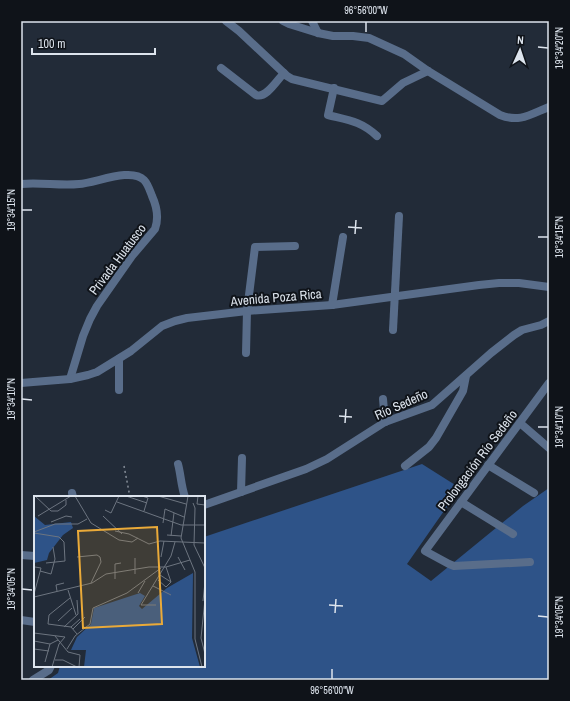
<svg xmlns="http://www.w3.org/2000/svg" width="570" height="701" font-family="'Archivo Narrow',sans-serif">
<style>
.green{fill:#2e5388}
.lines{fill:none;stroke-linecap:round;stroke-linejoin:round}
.path{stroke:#878f9a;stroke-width:1.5;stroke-dasharray:2 3;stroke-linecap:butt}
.minor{stroke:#596d8a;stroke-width:8}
.ticks{fill:none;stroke:#dde4ed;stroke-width:1.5}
.labels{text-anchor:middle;stroke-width:4;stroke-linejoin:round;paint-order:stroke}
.street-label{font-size:13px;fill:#dde4ed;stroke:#0f1319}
.inset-road{fill:none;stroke:#6d7580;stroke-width:1}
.view{fill:#eaaa39;fill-opacity:0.15;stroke:#eaaa39;stroke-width:2}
.inset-edge{fill:none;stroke:#dde4ed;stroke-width:2}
.neatline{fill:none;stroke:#dde4ed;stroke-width:1.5}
.ticks-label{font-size:10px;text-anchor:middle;fill:#dde4ed}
</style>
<rect width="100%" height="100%" fill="#222b38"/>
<polygon class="green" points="422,464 460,488 407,564 431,581 523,506 549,488 549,680 48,680 58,673 60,666 204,666 204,537"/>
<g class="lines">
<polyline class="path" points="124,466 130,497"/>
<g class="minor">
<polyline points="226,21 239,31 287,76 292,79 382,101 403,83 428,71"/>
<path d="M283,21L289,24L318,33L333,36H353L369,38L404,54L428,71L500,115C520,123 531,114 549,107"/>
<polyline points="312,21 318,33"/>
<path d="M221,68L256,95C266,99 277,80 284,73"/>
<path d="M334,88L328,115C348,120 361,121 377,136"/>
<path d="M21,184C40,182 60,186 79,184C96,183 131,167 144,180C148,184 150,191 152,196C157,207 159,218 155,229L132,256L97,306L90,319L83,336L70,379"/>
<polyline points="332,305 343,237"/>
<polyline points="393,330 399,216"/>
<polyline points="246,353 247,311 255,247 295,246"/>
<polyline points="119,359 119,390"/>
<polyline points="21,383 70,379 88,375 97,372 131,351 162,326 175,321 187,318 247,311 332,305 479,285 499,283 519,283 549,287"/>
<polyline points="383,399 385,422"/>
<polyline points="520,423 549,448"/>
<path d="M178,464C181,475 181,486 185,497"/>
<polyline points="488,465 534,493"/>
<polyline points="405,466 429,447 436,438 463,391 466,376"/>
<polyline points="241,492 242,458"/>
<polyline points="72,493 73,497"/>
<polyline points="461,502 513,534"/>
<polyline points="204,505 306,469 327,459 385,422 432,405 491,353 514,335 522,330 541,325 549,321"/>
<polyline points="21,555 35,556"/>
<polyline points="530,562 454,566 449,564 425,551 549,383"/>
<polyline points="21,620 35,622"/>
<polyline points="33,680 49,670 51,666"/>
</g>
</g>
<path class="ticks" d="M366,32V22M538,47L548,48M22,210H32M348,227L362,228M355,234L356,220M538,237H548M22,399L32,400M339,416L352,417M345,423L346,409M538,427H548M22,589L32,590M329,605L343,606M335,613L336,599M538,616L548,617M332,679V669"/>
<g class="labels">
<g class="street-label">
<text transform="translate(117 259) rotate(-53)" y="5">Privada Huatusco</text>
<text transform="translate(276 297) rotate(-5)" y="5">Avenida Poza Rica</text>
<text transform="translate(401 404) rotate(-24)" y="5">Río Sedeño</text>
<text transform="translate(477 460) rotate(-53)" y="5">Prolongación Río Sedeño</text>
</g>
</g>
<g transform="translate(34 496)">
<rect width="171" height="171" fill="#222b38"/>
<path d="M0,20L11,29L37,26L39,32L29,39L15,57L13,64L0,67ZM159,77L158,142L166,171H50L52,154H37L43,141L57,128L60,112L106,97L111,100L105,110L108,113L133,92Z" fill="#2e5388"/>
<path class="inset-road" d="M1,0L17,15H24L32,9V4M41,0L57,27L85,44L98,46L104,42M92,0L113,7M108,0L114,2L110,15M124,0L152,8M154,0L147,42L161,76V143L168,171M164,0L163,8L171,9M83,6L147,29H171M159,7L161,12L160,49L171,72M71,14L77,17L85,0M4,20L37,0M69,20L88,38M17,26L32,20L38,21M129,27L131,13L150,21M81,35L95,38L115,48L126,45L171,47M0,36L21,28H44L53,23M0,37L25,41L30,46L31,65L12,67M133,39L147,40M137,40L140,17M43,61L63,59L66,61L67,66L57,87M127,61L130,45M144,61L151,74M101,62V78M132,71L137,86M6,75L17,78L21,63L19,51M126,79L137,86M81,83V68L87,67M124,84L132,91L137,86M119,90L137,99M34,94L42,119M23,95L22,89L30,87M104,97L111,85M0,98L7,72L1,71M0,101L58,87L72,78L115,71H132L156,64M36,102L15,119L14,128L37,131L43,138M171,103L167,142L171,158M169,105L171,86M122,109H107L137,60L141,46M24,125L38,112M30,131L44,118L43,104M37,131L46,123M39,133L51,121M0,137L31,141L25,148L18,171M21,140L34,156L46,159L45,171M0,145L16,148L24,144M0,153L15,155M33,153L41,140L56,128L59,112L93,97L127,72M21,164H29L43,171M11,166L16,148"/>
<path class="view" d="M123,31L128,128L49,132L44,35Z"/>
<rect width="171" height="171" class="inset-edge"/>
</g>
<rect width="570" height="701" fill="none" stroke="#0f1319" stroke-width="44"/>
<g transform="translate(520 50) rotate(3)" stroke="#0f1319" stroke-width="3" paint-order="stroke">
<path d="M0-3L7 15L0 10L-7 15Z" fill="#dde4ed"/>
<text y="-6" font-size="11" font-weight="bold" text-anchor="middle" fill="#dde4ed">N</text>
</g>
<path d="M32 48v6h123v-6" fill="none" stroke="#dde4ed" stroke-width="2"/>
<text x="38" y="48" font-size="12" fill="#dde4ed" stroke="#0f1319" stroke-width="3" paint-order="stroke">100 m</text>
<rect x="22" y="22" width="526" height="657" class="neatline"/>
<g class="ticks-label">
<text x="366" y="14">96°56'00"W</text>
<text transform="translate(559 48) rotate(-90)" y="4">19°34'20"N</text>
<text transform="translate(11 210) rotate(-90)" y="4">19°34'15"N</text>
<text transform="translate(559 237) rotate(-90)" y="4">19°34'15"N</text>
<text transform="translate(11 399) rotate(-90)" y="4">19°34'10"N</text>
<text transform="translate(559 427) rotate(-90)" y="4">19°34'10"N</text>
<text transform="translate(11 589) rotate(-90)" y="4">19°34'05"N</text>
<text transform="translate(559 617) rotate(-90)" y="4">19°34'05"N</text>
<text x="332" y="694">96°56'00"W</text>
</g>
</svg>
